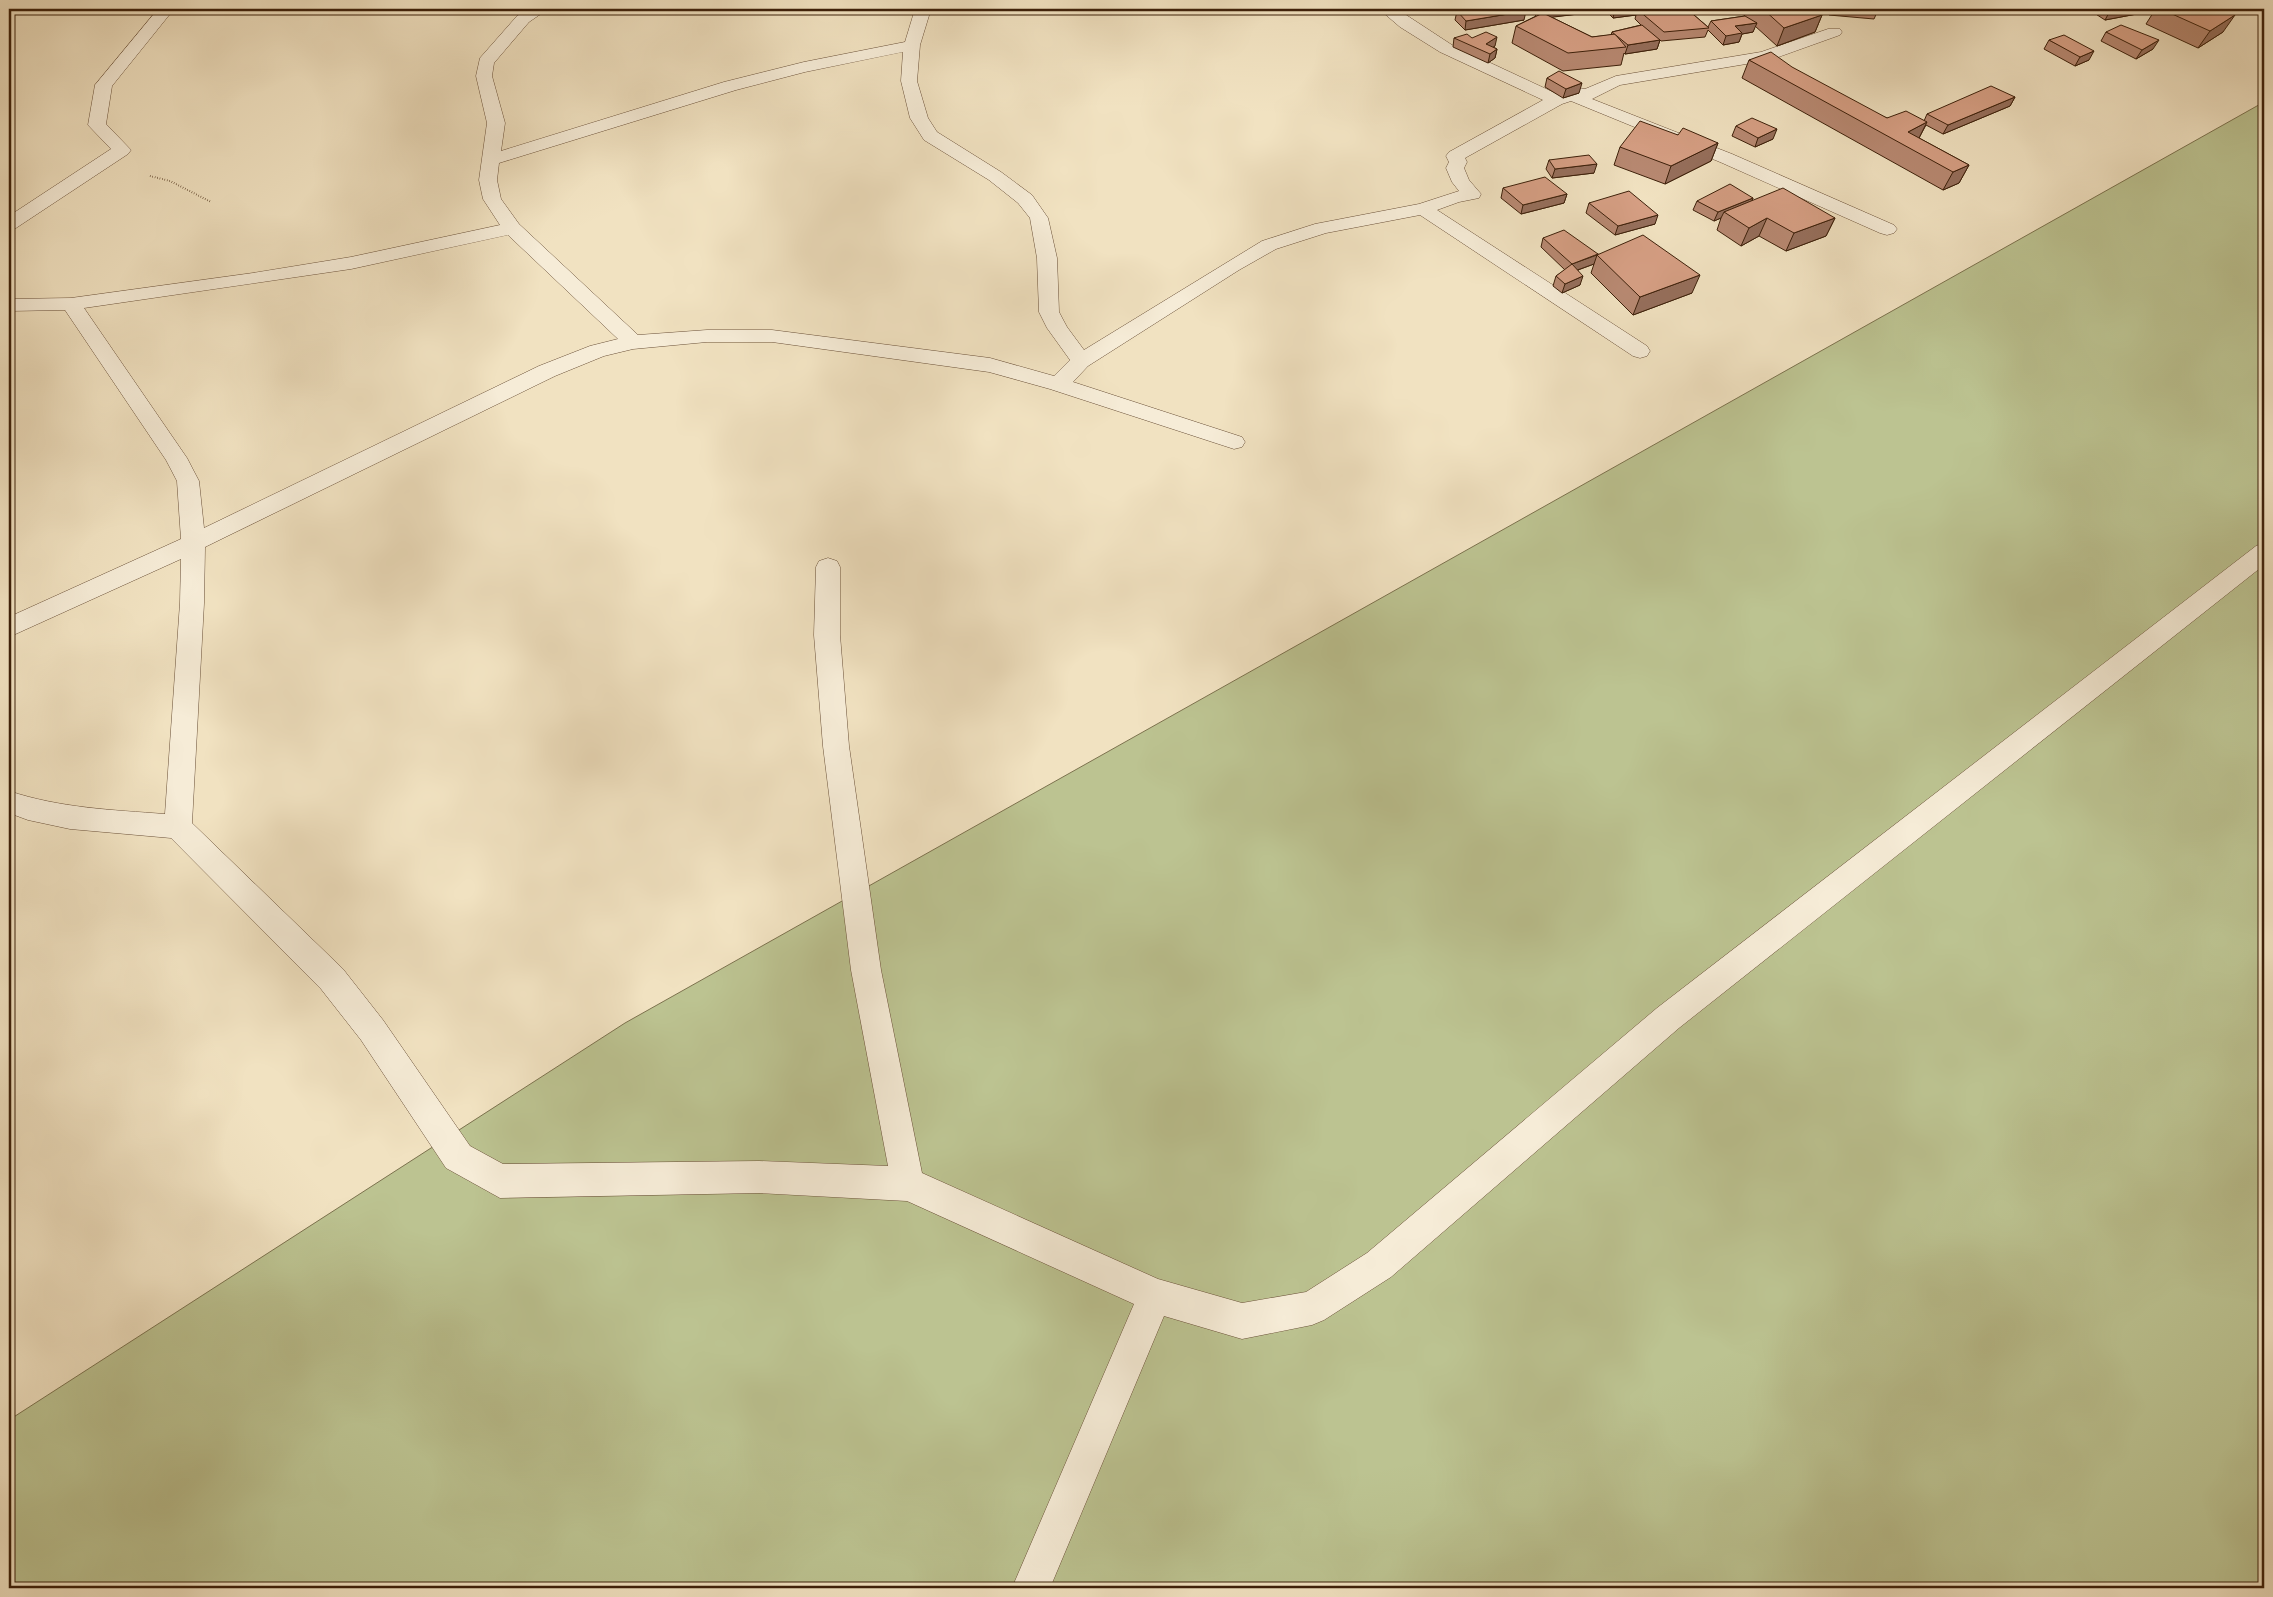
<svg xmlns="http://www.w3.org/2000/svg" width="2273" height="1597" font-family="'Sorts Mill Goudy',serif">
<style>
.green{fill:#bcc391;stroke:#7c724e}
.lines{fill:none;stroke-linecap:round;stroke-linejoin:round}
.minor-casing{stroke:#6a5038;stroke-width:1}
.path{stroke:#3d200a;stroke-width:2;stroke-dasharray:0.5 2;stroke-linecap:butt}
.minor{fill:#f6ecd7;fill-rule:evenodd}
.wall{fill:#b88972;stroke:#3d200a}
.shaded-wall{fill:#966f5c;stroke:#3d200a}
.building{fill:#d69f84;stroke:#3d200a}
</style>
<rect width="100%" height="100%" fill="#f1e2c1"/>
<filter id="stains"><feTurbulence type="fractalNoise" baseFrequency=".004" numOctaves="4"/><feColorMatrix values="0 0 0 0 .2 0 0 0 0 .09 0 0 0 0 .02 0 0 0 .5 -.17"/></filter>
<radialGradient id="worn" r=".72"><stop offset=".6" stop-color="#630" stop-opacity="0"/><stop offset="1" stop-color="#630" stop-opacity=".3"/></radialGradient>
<polygon class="green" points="2264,102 2264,1588 9,1588 9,1420 625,1023"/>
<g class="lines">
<g class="minor-casing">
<g id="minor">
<polygon points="158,9 174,9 112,86 106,124 131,150 128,154 16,228 9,230 9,216 111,149 88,125 95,85"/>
<path d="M529,9H548L529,22L494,63L492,76L505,123L501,151L724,82L804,62L905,42L915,9H931L920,45L917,81L928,118L937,132L1001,172L1032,195L1048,218L1057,258L1059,312L1067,327L1084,350L1262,241L1315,224L1419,204L1459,191L1452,182L1446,168L1449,162L1446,156L1449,152L1543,100L1440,52L1400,27L1379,9H1397L1452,45L1557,94L1579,88L1585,89L1616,76L1761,52L1828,29H1840L1842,32L1840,35L1770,60L1620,85L1592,99L1732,154L1894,225L1897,229L1894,233L1887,235L1880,233L1720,162L1571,101L1562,104L1465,158L1467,162L1464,168L1469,180L1481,194L1479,198L1459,202L1437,210L1647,346L1650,351L1647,356L1640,358L1633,356L1420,215L1326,233L1276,249L1239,270L1088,366L1073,382L1242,437L1245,442L1242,447L1234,449L1050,389L989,372L772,342H707L633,349L604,356L555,376L205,547L204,603L192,823L343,969L383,1020L470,1146L503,1164L759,1161L888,1166L851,970L823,746L814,635L816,567L819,561L828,558L837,561L840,567V635L849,746L881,970L922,1173L1158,1279L1242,1303L1306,1292L1367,1253L1657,1008L2256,546L2264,543V565L1679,1028L1391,1277L1324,1320L1312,1325L1242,1339L1164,1316L1050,1588H1012L1134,1304L907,1201L759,1193L500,1198L446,1168L361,1040L321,989L171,838L70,829L28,820L9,813V791C60,808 112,810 165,814L180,603L181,559L9,637V617L181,539L177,481L166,460L65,310L9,311V299L71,298L253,273L351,257L500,225L483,199L479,180L487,123L476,76L480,58L517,16ZM903,52L901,81L910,118L924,140L989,180L1018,203L1030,218L1037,258L1039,312L1047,328L1070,360L1054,376L990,358L772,330H707L638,335L519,224L501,199L497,180L499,163L736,90L805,72ZM508,235L618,339L590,346L539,366L204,528L199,481L187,458L84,308L351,269Z"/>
</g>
</g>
<polyline class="path" points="150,176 170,181 211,202"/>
<use href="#minor" class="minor"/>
</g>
<g class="wall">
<polygon points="1530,9 1588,9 1587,13 1551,17 1592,37 1611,35 1612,32 1641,25 1635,19 1636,15 1613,18 1604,9 1687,9 1708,27 1711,21 1745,16 1737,9 1815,9 1822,15 1815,32 1777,46 1755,26 1753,32 1742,34 1739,42 1723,45 1708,30 1705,37 1661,41 1660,40 1657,49 1625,54 1624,53 1621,65 1563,71 1512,43 1516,26 1536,16"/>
<polygon points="1831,9 1878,9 1878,10 1874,19 1829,15"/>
<polygon points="2011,9 2036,9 2022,14"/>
<polygon points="2088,9 2221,9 2223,32 2198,48 2146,24 2153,13 2145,9 2142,13 2105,20"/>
<polygon points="1457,11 1524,20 1465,30 1455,20"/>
<polygon points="2106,32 2153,49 2136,59 2101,41"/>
<polygon points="1454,38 1495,46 1493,47 1497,49 1495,58 1488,63 1453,47"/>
<polygon points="2049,40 2089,60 2075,66 2044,49"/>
<polygon points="1749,60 1887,118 1924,121 1927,114 2015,97 2010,106 1943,134 1926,125 1919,138 1969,165 1959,183 1943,190 1742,78"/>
<polygon points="1547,78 1579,93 1563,98 1545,87"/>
<polygon points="1736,126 1773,139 1755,147 1732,136"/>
<polygon points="1678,135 1718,143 1711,161 1665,184 1614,165 1620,147"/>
<polygon points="1549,160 1594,173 1552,178 1546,169"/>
<polygon points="1503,188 1567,194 1564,203 1521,214 1501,198"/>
<polygon points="1753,198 1752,201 1835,218 1826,236 1786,251 1759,236 1741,246 1717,230 1721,218 1714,221 1693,210 1697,201"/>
<polygon points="1589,203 1655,224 1615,235 1586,213"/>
<polygon points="1543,238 1598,254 1692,293 1633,315 1591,273 1594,264 1578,270 1580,285 1562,293 1553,286 1556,276 1565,270 1541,247"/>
</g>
<g class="shaded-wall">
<polygon points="1547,9 1588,9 1587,13 1537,19 1539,10"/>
<polygon points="1615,9 1677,9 1638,10 1636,15 1613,18"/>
<polygon points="2025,9 2036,9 2022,14"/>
<polygon points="2121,9 2145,9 2142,13 2105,20 2110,11"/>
<polygon points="1526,11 1524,20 1465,30 1466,21"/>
<polygon points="1822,15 1815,32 1777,46 1784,28"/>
<polygon points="2235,15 2223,32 2198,48 2210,31"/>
<polygon points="1757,23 1753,32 1742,34 1739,42 1723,45 1726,36 1735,26"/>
<polygon points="1497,37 1495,46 1486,52 1486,44"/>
<polygon points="1660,40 1657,49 1625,54 1628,45"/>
<polygon points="2159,40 2153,49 2136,59 2142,50"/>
<polygon points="1497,49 1495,58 1488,63 1490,54"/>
<polygon points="2094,51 2089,60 2075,66 2080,57"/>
<polygon points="1582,83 1579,93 1563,98 1566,89"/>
<polygon points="2015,97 2010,106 1943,134 1948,125"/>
<polygon points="1927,122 1918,140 1908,132"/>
<polygon points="1777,129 1773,139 1755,147 1758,138"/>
<polygon points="1718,143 1711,161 1665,184 1671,166"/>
<polygon points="1597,164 1594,173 1552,178 1555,169"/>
<polygon points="1969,165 1959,183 1943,190 1953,172"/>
<polygon points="1567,194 1564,203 1521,214 1523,205"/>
<polygon points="1753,198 1749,207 1724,212 1721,218 1714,221 1718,212"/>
<polygon points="1658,215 1655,224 1615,235 1618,226"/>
<polygon points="1767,218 1759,236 1741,246 1749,228"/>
<polygon points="1835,218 1826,236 1786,251 1794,233"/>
<polygon points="1597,255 1594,264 1569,273 1572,264"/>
<polygon points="1700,275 1692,293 1633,315 1640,297"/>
<polygon points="1583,276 1580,285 1562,293 1565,284"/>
</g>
<g class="building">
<polygon points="1469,9 1524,9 1526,11 1466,21 1457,11"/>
<polygon points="1652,9 1687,9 1709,28 1664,32 1638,10"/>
<polygon points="1763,9 1815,9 1822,15 1784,28"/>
<polygon points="1863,9 1878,9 1878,10"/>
<polygon points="2107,9 2121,9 2110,11"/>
<polygon points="2161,9 2221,9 2235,15 2210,31"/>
<polygon points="1543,13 1592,37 1615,34 1626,47 1568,53 1516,26"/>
<polygon points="1745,16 1757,23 1735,26 1742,33 1726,36 1711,21"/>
<polygon points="1642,25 1660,40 1628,45 1612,32"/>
<polygon points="2121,25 2159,40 2142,50 2106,32"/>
<polygon points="1486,32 1497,37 1486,44 1497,49 1490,54 1454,38 1467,34 1472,38"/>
<polygon points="2064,35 2094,51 2080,57 2049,40"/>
<polygon points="1771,52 1792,67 1887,118 1906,111 1927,122 1908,132 1969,165 1953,172 1749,60"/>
<polygon points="1559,71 1582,83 1566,89 1547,78"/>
<polygon points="1991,86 2015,97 1948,125 1927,114"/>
<polygon points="1752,118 1777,129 1758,138 1736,126"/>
<polygon points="1640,121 1678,135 1683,128 1718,143 1671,166 1620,147"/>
<polygon points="1589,155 1597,164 1555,169 1549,160"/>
<polygon points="1545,177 1567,194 1523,205 1503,188"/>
<polygon points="1730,184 1753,198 1718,212 1697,201"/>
<polygon points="1783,188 1835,218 1794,233 1767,218 1749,228 1724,212"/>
<polygon points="1629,191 1658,215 1618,226 1589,203"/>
<polygon points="1564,230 1598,254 1572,264 1543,238"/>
<polygon points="1643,235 1700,275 1640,297 1597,255"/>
<polygon points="1572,264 1583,276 1565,284 1556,276"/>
</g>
<rect width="2273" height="1597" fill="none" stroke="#f1e2c1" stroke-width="30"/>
<rect x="10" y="10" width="2253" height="1577" fill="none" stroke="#3d200a" stroke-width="2.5"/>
<rect x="15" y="15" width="2243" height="1567" fill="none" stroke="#3d200a"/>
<rect width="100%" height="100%" filter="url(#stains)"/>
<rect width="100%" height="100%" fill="url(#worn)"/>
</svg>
